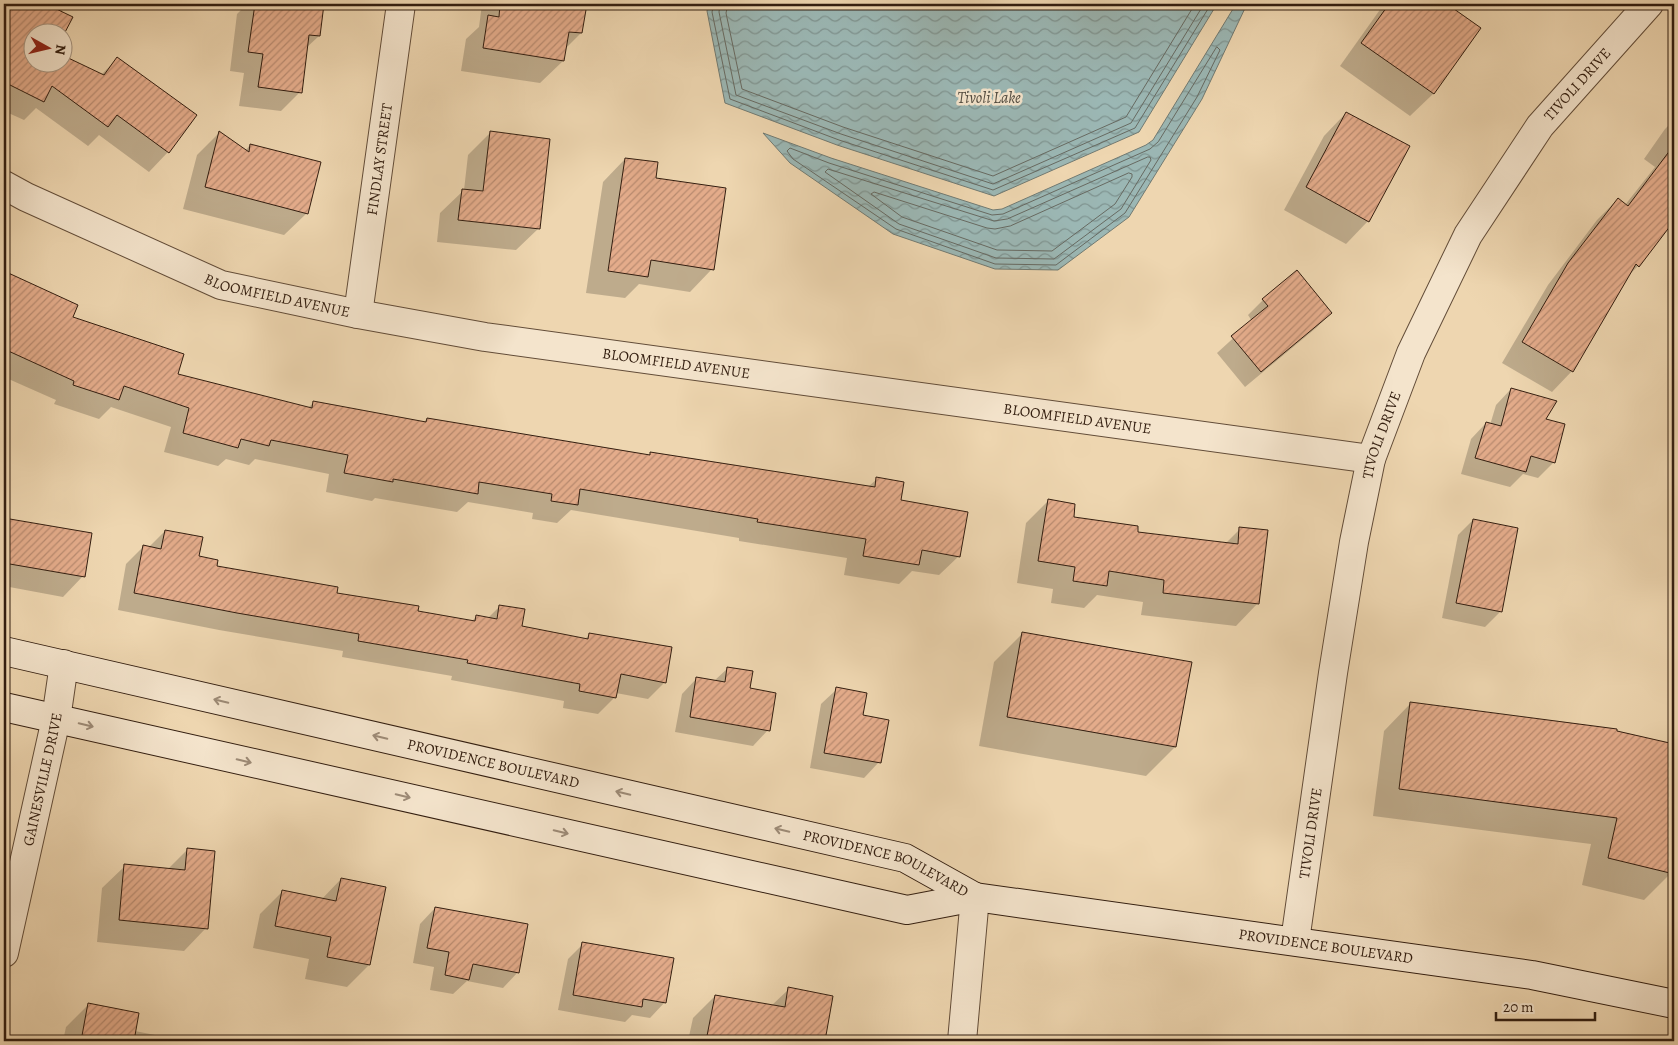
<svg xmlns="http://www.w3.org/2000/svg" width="1678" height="1045" font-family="Alegreya,serif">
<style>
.water{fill:url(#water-waves);stroke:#717a72}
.shadow{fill:#0003}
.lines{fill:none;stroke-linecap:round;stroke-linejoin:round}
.shore{stroke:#676a62;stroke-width:1}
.building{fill:url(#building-hatch);stroke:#331e10}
.minor-casing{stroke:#624c38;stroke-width:30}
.tertiary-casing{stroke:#624c38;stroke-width:30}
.secondary-casing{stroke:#331e10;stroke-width:30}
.minor{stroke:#f4e4cc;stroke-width:28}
.tertiary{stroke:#f4e4cc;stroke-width:28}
.secondary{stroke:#f4e4cc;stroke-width:28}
.oneway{stroke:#9d8b77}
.labels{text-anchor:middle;stroke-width:5;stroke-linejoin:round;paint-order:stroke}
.street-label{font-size:15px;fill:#331e10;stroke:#f4e4cc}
.water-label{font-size:16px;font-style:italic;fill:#524c41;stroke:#f4e4cc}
</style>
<defs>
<pattern id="water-waves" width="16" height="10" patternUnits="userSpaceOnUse" patternTransform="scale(1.25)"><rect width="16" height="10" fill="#9bb7b4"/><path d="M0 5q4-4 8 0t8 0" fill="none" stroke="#7f9491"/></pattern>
<pattern id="building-hatch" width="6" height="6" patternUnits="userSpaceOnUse" patternTransform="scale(1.25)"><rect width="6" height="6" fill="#e4ac8b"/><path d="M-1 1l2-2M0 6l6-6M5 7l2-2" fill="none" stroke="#b98b70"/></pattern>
</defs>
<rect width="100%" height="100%" fill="#eed6b0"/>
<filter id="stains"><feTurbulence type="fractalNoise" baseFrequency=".004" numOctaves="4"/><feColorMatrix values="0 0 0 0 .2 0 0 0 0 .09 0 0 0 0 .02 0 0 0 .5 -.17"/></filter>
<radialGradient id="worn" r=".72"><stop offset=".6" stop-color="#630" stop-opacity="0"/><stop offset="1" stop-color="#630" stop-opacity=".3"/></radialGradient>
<g class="water">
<polygon points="709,4 1217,4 1139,132 994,196 837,145 725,103 707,11"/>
<polygon points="1236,4 1247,4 1202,99 1129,217 1058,270 995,269 893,234 790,163 763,133 831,158 993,210 1002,209 1146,145 1153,140"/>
</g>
<g class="shadow">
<polygon points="4,4 67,4 61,12 62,32 32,32 32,62 101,75 117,59 168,152 149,172 99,135 88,146 36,108 24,120 4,111"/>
<polygon points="247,4 323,4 319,36 306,48 300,92 281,111 239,106 244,73 230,71 237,14"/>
<polygon points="482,4 585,4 581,33 565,49 563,61 540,83 461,71 466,39 479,27"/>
<polygon points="1384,4 1445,4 1479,28 1433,94 1410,116 1340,66"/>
<polygon points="1346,113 1368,221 1346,244 1284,210 1324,136"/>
<polygon points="1674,120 1674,219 1638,266 1628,276 1572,371 1552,392 1502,363 1548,285 1597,220 1618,199 1625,205 1655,167 1644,159 1665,129"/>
<polygon points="219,133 245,151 250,145 307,213 284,235 183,209 197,155"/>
<polygon points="490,133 539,228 516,250 437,242 440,213 464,190 468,155"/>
<polygon points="625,159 655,179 712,269 690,292 639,284 625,298 586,293 603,182"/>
<polygon points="1297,272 1331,313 1316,328 1245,387 1217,353 1252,321 1248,315 1263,300"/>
<polygon points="4,273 77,305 71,317 176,374 308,408 314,402 423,423 427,419 648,456 651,453 868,487 877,479 959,556 939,575 912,571 899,584 844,575 847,558 739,541 739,538 571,510 557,523 532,519 533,513 468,502 457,512 375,498 372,501 326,492 329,474 255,459 249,465 226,459 218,466 164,452 171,427 111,407 99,419 54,404 56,400 4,377"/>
<polygon points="1511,389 1544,419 1554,462 1538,478 1523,474 1510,487 1461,474 1471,439 1486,423 1490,425 1496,405"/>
<polygon points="4,495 6,496 4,511"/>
<polygon points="1048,501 1072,518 1136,533 1225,544 1240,529 1258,603 1236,626 1141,615 1143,602 1097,595 1084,608 1051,603 1053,589 1017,583 1026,523"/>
<polygon points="4,519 90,534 83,576 63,597 4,586"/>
<polygon points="1473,520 1500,612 1485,627 1442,618 1458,535"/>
<polygon points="165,531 197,557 215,567 416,613 472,621 477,616 488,618 500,606 521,627 585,639 590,634 665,682 648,699 616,693 615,697 598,714 563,708 564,701 451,680 452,676 342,657 343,651 219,630 118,610 126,564 143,547 148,548"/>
<polygon points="1023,633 1175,747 1146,776 979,746 994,662"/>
<polygon points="728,668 748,689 768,730 753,746 675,732 682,694 697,678 714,681"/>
<polygon points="837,689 861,716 879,762 864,778 810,768 821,704"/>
<polygon points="1410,704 1616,732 1674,746 1674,856 1671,873 1644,900 1582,885 1591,844 1373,816 1384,731"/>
<polygon points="188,849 206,928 184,951 97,942 102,888 125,866 167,870"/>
<polygon points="341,879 369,965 347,987 305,979 309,959 253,948 260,914 282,892 321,900"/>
<polygon points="435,908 518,972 503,988 467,981 453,994 430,990 434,967 413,963 420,924"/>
<polygon points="583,944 665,1002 650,1018 632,1015 625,1022 558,1010 568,959"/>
<polygon points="789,989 832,997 824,1041 688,1041 693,1018 715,996 771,1006"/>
<polygon points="89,1004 135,1031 165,1037 165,1041 63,1041 66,1027"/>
</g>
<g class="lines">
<g class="shore">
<polyline points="714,4 712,12 730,99 839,140 993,190 1135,128 1211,4"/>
<polyline points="720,4 719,12 736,95 841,134 993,184 1131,123 1204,4"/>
<polyline points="728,4 726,13 742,89 843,127 993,176 1126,117 1195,4"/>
<polygon points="1217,47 1220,50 1197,97 1125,213 1056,265 995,264 896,229 793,159 787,151 790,148 829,163 992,215 1003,214 1150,149 1158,142"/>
<polygon points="1148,157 1150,157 1151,160 1121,209 1054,259 996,258 899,224 825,172 828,169 994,221 1007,219"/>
<polygon points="1129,173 1132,174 1132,177 1115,204 1052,251 997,250 902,217 871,194 874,192 987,228 995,229 1010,226"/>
</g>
</g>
<g class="building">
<polygon points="4,4 46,4 73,17 62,38 62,32 32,32 32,62 62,62 62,55 104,75 117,57 197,115 169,153 117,115 108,127 52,86 44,102 4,82"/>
<polygon points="255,4 324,4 320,36 309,35 302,93 258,87 263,54 248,52"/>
<polygon points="500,4 587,4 582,33 569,32 564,61 483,48 488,15 499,17"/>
<polygon points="1389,4 1447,4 1481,28 1434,94 1361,43"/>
<polygon points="1346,112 1410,146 1369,222 1306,187"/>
<polygon points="219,131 249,152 250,144 321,162 308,214 205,187"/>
<polygon points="490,131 550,139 540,229 458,220 462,189 483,191"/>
<polygon points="1674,145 1674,221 1639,267 1636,264 1573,372 1522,342 1568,263 1618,198 1628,206"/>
<polygon points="625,158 658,162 656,178 726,188 714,270 651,260 648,277 608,271"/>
<polygon points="1297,270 1332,313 1261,372 1231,336 1268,306 1262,299"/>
<polygon points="4,271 78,305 73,317 184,354 178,374 312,408 313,401 426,422 427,418 650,455 650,452 875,487 876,477 904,482 901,500 968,512 960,557 922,550 919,565 863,556 866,539 757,522 758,519 580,489 578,505 551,501 552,494 479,482 478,494 393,479 393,482 344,473 348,455 271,440 269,446 241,439 238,448 183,433 189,408 124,386 119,400 73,385 74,381 4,349"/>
<polygon points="1511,388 1557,401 1546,419 1565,424 1555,463 1531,456 1526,472 1475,458 1486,422 1501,426"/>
<polygon points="1048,499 1075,504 1074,517 1138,526 1138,532 1238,544 1239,527 1268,530 1259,604 1163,593 1164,580 1109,571 1107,586 1073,581 1075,567 1038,561"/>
<polygon points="4,518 92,533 85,577 4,563"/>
<polygon points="1473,519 1518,528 1502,612 1456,603"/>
<polygon points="165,530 203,537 199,556 218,560 217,566 338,587 337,593 419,606 418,611 475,621 476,615 497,619 499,605 525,609 522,626 588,639 589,633 672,647 666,683 621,674 616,698 579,691 580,684 467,663 468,660 358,641 359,634 237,613 134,593 143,545 161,549"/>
<polygon points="1022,632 1192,662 1176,747 1007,717"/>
<polygon points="727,667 753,671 750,688 776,693 770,731 690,717 696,677 725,682"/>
<polygon points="836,687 867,693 863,715 889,720 881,763 824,753"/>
<polygon points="1410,702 1617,729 1617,731 1674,744 1674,874 1608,858 1617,818 1399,789"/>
<polygon points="187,848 215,851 208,929 119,920 124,864 185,870"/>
<polygon points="341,878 386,887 370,965 327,957 331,937 275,926 282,890 336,901"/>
<polygon points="435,907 528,924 519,973 473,964 469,980 445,975 449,952 427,948"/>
<polygon points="582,942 674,958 666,1003 643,999 642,1007 573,995"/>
<polygon points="788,987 833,996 825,1041 706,1041 715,995 785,1007"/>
<polygon points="88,1003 139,1013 134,1041 81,1041"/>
</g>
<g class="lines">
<g class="minor-casing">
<g id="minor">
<path id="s1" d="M4,185L26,197L221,285L358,314L485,337L1371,459"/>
<path id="s2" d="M358,314L401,4"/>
<path id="s3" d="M4,953L56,719L64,664"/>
<polyline points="962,1041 975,897"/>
</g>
</g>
<g class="tertiary-casing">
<g id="tertiary">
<path id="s4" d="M1295,941L1333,673L1354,542L1371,459L1411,353L1468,235L1540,126L1649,4"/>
</g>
</g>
<g class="secondary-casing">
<g id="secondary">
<path id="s5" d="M4,651L905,858L975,897"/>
<path id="s6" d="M4,707L907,910L975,897L1532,975L1674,1004"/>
</g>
</g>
<use href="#minor" class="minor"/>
<use href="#tertiary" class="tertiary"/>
<use href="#secondary" class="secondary"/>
</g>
<defs><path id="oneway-shaft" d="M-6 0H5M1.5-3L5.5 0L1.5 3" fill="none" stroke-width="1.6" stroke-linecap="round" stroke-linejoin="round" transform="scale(1.25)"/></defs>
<g class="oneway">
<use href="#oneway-shaft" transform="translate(221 701) rotate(-167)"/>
<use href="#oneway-shaft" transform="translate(86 725) rotate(13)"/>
<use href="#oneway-shaft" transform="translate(380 737) rotate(-167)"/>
<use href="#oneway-shaft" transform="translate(244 761) rotate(13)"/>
<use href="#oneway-shaft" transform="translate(623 793) rotate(-167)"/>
<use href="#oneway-shaft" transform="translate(403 796) rotate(13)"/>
<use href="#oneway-shaft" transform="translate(782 830) rotate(-167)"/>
<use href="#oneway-shaft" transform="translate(561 832) rotate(13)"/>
</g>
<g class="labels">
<g class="street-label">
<text dy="5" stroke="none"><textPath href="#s4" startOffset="919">TIVOLI DRIVE</textPath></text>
<text dy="5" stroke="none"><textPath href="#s2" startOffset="156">FINDLAY STREET</textPath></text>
<text dy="5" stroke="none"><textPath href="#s1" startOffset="296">BLOOMFIELD AVENUE</textPath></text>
<text dy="5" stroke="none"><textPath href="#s1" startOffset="701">BLOOMFIELD AVENUE</textPath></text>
<text dy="5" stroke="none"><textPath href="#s1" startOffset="1106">BLOOMFIELD AVENUE</textPath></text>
<text dy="5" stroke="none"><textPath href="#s4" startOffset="514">TIVOLI DRIVE</textPath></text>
<text dy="5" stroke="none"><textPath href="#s5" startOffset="502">PROVIDENCE BOULEVARD</textPath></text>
<text dy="5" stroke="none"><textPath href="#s3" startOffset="178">GAINESVILLE DRIVE</textPath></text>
<text dy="5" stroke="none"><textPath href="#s4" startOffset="109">TIVOLI DRIVE</textPath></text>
<text dy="5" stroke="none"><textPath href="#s5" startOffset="908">PROVIDENCE BOULEVARD</textPath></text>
<text dy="5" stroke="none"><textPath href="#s6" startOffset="1349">PROVIDENCE BOULEVARD</textPath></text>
</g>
<g class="water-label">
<text x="989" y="103">Tivoli Lake</text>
</g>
</g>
<rect width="1678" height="1045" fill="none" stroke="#eed6b0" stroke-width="20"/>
<rect x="5" y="5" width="1668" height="1035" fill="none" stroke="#331e10" stroke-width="2.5"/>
<rect x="10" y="10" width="1658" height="1025" fill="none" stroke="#331e10"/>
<g transform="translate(48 48) rotate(98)"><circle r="24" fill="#f4e4cc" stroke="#a79581"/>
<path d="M0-4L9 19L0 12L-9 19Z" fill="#8f2418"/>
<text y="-8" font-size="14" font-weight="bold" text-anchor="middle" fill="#331e10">N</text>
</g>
<path d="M1496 1012v8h99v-8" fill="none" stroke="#331e10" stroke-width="2.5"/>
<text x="1503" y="1012" font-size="15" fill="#331e10" stroke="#f4e4cc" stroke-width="4" paint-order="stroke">20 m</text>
<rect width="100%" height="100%" filter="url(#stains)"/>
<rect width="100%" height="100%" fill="url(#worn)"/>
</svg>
